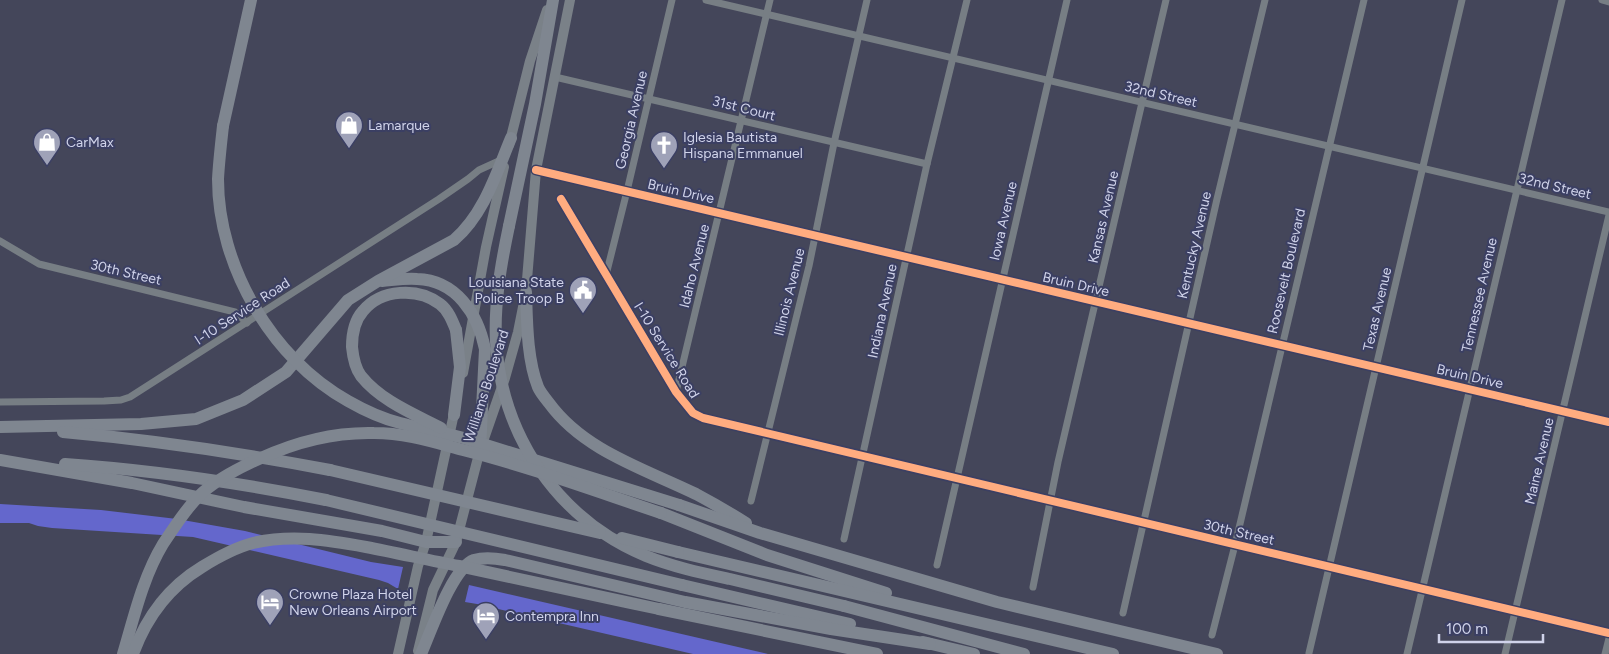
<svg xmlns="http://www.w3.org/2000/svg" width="1609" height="654" font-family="Figtree,sans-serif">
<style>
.water{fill:#6467cc}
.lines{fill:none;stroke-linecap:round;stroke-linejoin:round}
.street{stroke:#777e84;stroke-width:7}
.secondary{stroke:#7a8188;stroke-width:10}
.highway{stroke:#7f8690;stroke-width:12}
.highway-bridge{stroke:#7f8690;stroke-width:12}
.cycleway-casing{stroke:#3b3f63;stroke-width:11}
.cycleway{stroke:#ffac80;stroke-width:8}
.labels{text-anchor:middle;stroke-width:4;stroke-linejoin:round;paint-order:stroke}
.street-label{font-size:14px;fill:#d0d3ea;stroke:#3b3f63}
.poi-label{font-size:14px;fill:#d0d3ea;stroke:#3b3f63;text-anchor:start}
</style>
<rect width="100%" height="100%" fill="#44465a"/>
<g class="water">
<polygon points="0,504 101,510 177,519 245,531 371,562 403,567 398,589 388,583 379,580 193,537 52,528 38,526 29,523 0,523"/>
<polygon points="469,585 768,654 693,654 477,604 465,602"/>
</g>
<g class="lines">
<g class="street">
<polyline points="706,0 1609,212"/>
<polyline points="1602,0 1609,2"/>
<polyline points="555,77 927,164"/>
<polyline points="536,170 1609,422"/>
<polyline points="561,199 676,392 693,413 703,418 1609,633"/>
<polyline points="0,241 39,264 235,312 247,323"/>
<polyline points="606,275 627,191 672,0"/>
<polyline points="676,392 770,0"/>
<polyline points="0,402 104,401 121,400 130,397 439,199 468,179 479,170 501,160"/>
<polyline points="751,501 809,266 834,143 867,0"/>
<polyline points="844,539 927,164 967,0"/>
<polyline points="937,565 1067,0"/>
<polyline points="1033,587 1058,462 1166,0"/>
<polyline points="1123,613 1217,199 1265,0"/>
<polyline points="1212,635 1235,545 1364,0"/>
<polyline points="1309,653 1462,0"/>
<polyline points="1407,654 1562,0"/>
<polyline points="1505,654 1609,215"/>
<polyline points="1605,654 1609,638"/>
</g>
<g class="secondary">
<polyline points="509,145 530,61 547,10"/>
<polyline points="463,373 486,247 504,167"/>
<polyline points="418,651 433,590 456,542 480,450 505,378 518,332 526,292 536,170 570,0"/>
<polyline points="398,654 418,566 426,542 455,409"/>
</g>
<g class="highway">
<polyline points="223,126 251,0"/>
<polyline points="509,226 535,104 553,0"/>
<path d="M382,281C394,280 406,278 417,279C456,280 478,314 485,349L480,450"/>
<path d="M526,292C527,322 527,359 538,387C540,392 545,398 549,403C584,451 645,469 696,494C713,503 730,513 746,523"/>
<polyline points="454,415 460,367 456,330"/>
<path d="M0,427L141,424L196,419L243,400L286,372L348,300L378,281L454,240C484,214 496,174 511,138"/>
<path d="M63,432C153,440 241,453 330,470"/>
<polyline points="0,460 132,483 244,507 382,531 426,542 456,542"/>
<path d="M65,464C152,470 240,483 326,500"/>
<polyline points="679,505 760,533 997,602 1217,654"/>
<polyline points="661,513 767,555 886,593"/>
<polyline points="678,552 1113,654"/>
<polyline points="682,585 850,624"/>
<polyline points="844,606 1024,654"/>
<polyline points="659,609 877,654"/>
<polyline points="923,642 974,654"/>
<path d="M421,654C431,632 452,568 474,560C484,557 494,558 505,560L685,602L831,629L930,644"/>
</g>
<g class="highway-bridge">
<path d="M223,126C221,144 219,161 218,179C218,266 272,359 348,401C362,409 384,419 400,423C423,429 447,433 470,440C539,462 609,483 679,505"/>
<path d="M509,226C501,264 494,303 496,342C502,437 558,519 646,556C673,567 702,573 730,579C768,588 806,597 844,606"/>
<path d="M441,428C414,414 381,401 361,376C355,368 353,357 352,347C352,334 354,321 363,311C381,289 418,287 440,304C448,310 452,320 456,330"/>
<polyline points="330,470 600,533"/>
<polyline points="326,500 682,585"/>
<polyline points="622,538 678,552"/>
<path d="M123,654C134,617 143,577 163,544C175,526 191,501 208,488C223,476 243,466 261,458C296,442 335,432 374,433C405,433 433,442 463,450C530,467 595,491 661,513"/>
<path d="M133,654C146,618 169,587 202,567C218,557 234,548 253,543C291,534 328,540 366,547C397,553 428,560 459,566C525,580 592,595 659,609"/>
</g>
<g class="cycleway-casing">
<g id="cycleway">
<polyline points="536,170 1609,422"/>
<polyline points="561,199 676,392 693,413 703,418 1609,633"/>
</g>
</g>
<use href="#cycleway" class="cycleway"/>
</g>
<defs>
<g id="shop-pin" transform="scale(1.4375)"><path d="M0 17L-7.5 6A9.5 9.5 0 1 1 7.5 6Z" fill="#9fa2b8" stroke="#3b3f63"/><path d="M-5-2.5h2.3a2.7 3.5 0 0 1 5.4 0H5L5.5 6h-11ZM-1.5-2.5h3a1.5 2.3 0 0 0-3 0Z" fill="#fff"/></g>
<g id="church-pin" transform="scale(1.4375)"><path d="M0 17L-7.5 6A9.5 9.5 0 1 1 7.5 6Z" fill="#9fa2b8" stroke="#3b3f63"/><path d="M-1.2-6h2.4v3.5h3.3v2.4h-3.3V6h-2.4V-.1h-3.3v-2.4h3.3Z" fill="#fff"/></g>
<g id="civic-pin" transform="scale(1.4375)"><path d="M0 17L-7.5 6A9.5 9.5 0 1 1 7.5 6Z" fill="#9fa2b8" stroke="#3b3f63"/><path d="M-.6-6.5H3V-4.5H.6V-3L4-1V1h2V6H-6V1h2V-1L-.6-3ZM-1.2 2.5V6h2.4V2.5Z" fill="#fff"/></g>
<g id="hotel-pin" transform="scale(1.4375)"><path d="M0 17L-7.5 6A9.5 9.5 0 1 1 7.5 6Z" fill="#9fa2b8" stroke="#3b3f63"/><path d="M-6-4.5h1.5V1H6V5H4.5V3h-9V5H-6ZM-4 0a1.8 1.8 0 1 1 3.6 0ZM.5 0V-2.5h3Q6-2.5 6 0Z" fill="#fff"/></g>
</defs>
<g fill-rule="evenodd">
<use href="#shop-pin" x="349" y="125"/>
<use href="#shop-pin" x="47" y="142"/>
<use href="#church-pin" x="664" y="145"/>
<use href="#civic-pin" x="583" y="290"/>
<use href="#hotel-pin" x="270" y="602"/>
<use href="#hotel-pin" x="486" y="616"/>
</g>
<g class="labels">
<g class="street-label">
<text transform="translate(1161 94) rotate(13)" y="5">32nd Street</text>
<text transform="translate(744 108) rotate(14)" y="5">31st Court</text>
<text transform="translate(631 120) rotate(-77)" y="5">Georgia Avenue</text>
<text transform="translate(1555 186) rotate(13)" y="5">32nd Street</text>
<text transform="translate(681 191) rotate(13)" y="5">Bruin Drive</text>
<text transform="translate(1103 217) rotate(-77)" y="5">Kansas Avenue</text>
<text transform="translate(1003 221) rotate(-77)" y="5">Iowa Avenue</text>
<text transform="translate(1194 245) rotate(-77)" y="5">Kentucky Avenue</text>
<text transform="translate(694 266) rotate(-76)" y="5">Idaho Avenue</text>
<text transform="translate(1286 271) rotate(-77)" y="5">Roosevelt Boulevard</text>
<text transform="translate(126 272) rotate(13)" y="5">30th Street</text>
<text transform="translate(1076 284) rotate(13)" y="5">Bruin Drive</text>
<text transform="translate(789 292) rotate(-76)" y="5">Illinois Avenue</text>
<text transform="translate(1479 295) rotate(-77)" y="5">Tennessee Avenue</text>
<text transform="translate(1377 309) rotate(-77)" y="5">Texas Avenue</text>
<text transform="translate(242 311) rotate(-33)" y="5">I-10 Service Road</text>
<text transform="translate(882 311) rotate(-78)" y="5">Indiana Avenue</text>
<text transform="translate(667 350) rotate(58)" y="5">I-10 Service Road</text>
<text transform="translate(1470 376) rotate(13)" y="5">Bruin Drive</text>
<text transform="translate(486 386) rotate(-72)" y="5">Williams Boulevard</text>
<text transform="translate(1539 461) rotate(-77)" y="5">Maine Avenue</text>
<text transform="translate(1239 532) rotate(13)" y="5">30th Street</text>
</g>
<g class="poi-label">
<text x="368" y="130">Lamarque</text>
<text x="683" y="142">Iglesia Bautista<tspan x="683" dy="16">Hispana Emmanuel</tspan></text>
<text x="66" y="147">CarMax</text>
<text x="564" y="287" text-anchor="end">Louisiana State<tspan x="564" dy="16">Police Troop B</tspan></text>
<text x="289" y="599">Crowne Plaza Hotel<tspan x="289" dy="16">New Orleans Airport</tspan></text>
<text x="505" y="621">Contempra Inn</text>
</g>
</g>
<path d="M1439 634v8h104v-8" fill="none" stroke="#d0d3ea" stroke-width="2.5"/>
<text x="1446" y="634" font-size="15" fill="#d0d3ea" stroke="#3b3f63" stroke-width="4" paint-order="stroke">100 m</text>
</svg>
